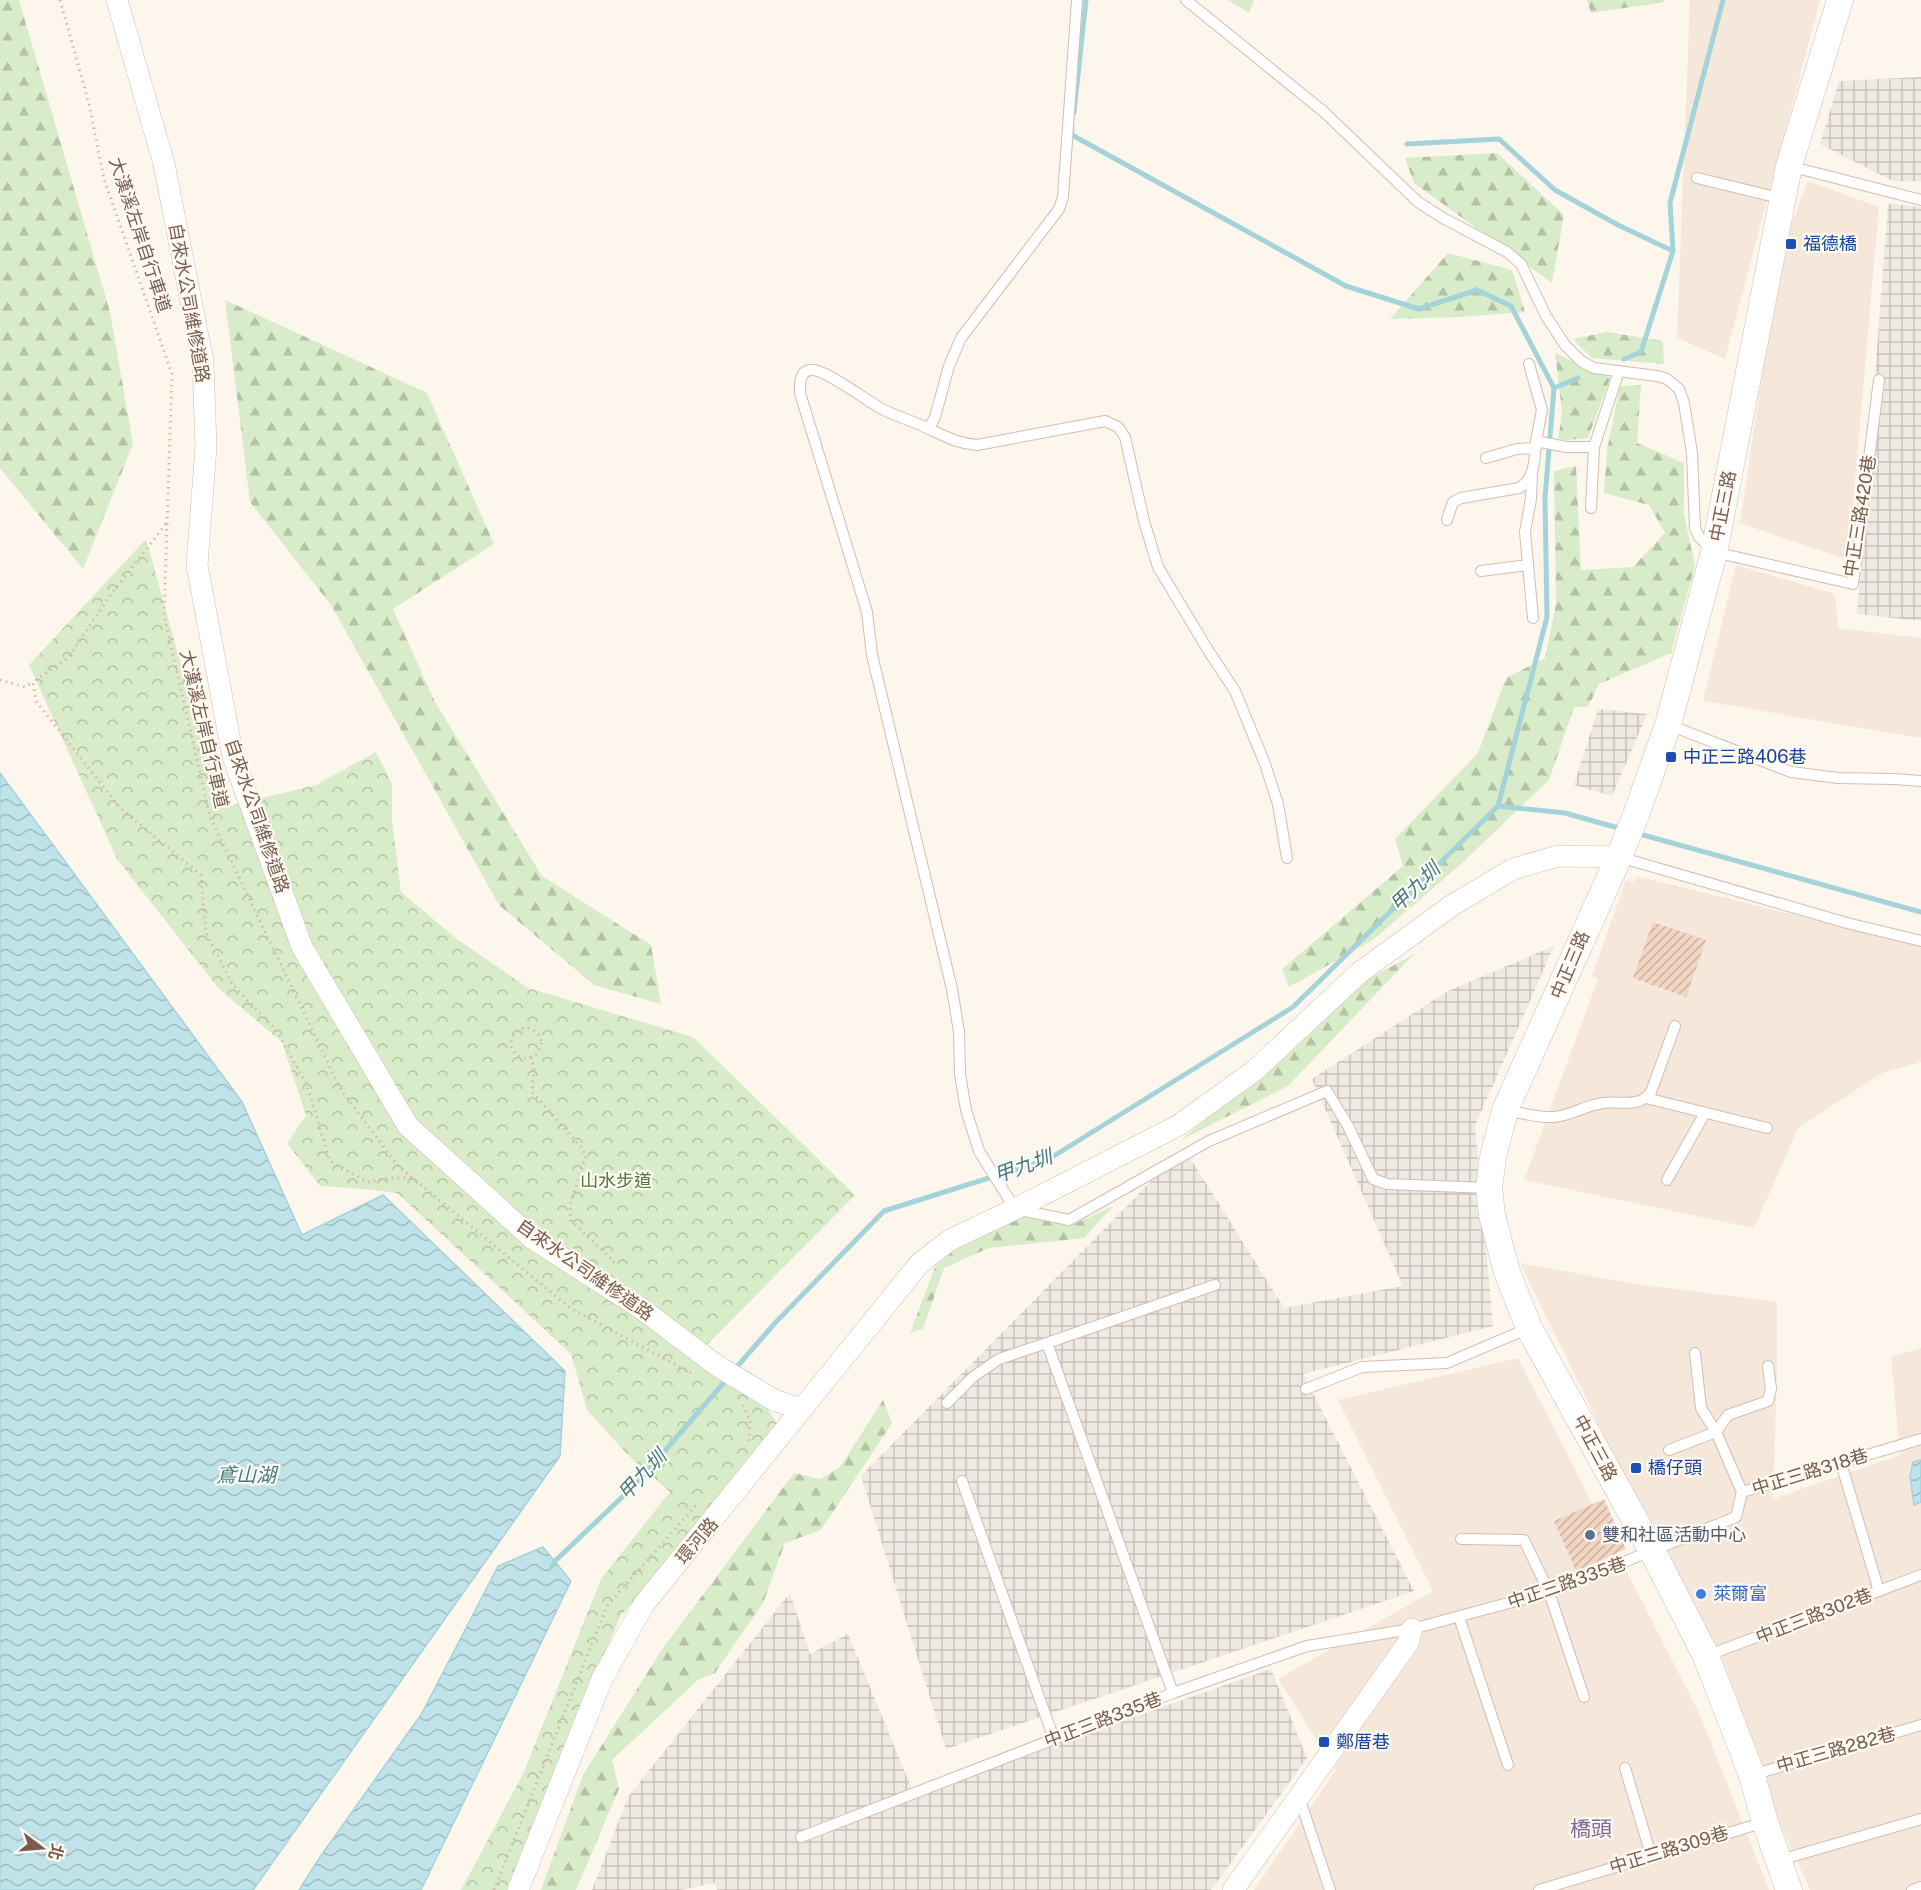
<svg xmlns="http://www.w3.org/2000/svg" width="1921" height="1890" font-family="'Public Sans','Noto Sans TC',sans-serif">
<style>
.residential{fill:#f5e8da}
.industrial{fill:url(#industrial-grid)}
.forest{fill:url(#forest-firs)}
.park{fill:url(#park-crowns)}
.water{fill:url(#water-waves);stroke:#a5d3da;stroke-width:1.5}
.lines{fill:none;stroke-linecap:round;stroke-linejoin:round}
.stream{stroke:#a5d3da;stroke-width:5}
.building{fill:url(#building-hatch)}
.service-casing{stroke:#d1beb0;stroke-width:12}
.minor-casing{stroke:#d1beb0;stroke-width:22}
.tertiary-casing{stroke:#d1beb0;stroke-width:27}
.path{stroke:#d9b8a5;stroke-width:3;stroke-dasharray:1.5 4.5;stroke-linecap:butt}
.service{stroke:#fff;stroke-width:10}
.minor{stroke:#fff;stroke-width:21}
.tertiary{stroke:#fff;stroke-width:26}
.transit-dot{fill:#1a4fb4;stroke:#fffaf3;stroke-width:2}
.service-dot{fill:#5c6f8a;stroke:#fffaf3;stroke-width:2}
.shop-dot{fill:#3f7fe0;stroke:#fffaf3;stroke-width:2}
.labels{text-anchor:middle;stroke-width:4.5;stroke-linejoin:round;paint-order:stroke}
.street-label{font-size:18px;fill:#7a5c4d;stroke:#fffaf3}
.transit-label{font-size:18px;fill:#164399;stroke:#fffaf3;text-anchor:start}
.park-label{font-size:18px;fill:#537a41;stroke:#fffaf3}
.service-label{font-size:18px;fill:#4e5e75;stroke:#fffaf3;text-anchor:start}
.shop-label{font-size:18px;fill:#366cbe;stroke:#fffaf3;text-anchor:start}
.water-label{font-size:20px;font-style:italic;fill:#437c86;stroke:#fffaf3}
.quarter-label{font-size:21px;fill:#846695;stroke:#fffaf3}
</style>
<defs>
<pattern id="industrial-grid" width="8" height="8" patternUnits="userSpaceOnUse" patternTransform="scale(1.5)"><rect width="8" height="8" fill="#efe9e4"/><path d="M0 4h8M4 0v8" fill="none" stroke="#c7c0bb"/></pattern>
<pattern id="forest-firs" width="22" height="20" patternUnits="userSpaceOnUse" patternTransform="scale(1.5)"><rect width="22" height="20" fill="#d8ecc9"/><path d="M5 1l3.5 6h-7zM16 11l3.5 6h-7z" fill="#b4c2a5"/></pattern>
<pattern id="park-crowns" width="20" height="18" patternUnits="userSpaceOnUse" patternTransform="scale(1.5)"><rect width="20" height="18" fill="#d8ecc9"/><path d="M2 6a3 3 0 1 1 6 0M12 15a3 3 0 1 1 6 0" fill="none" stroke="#b4c2a5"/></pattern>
<pattern id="water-waves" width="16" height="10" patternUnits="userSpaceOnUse" patternTransform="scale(1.5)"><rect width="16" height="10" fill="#bfe3e8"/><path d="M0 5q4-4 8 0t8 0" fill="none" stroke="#a0bbbe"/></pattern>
<pattern id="building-hatch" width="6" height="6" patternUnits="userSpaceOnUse" patternTransform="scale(1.5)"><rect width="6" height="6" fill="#f3d5c3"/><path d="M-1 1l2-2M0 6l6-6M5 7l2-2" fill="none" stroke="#cab0a1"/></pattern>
</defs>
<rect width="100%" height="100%" fill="#fdf6ec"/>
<g class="residential">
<polygon points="1690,0 1820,0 1725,359 1677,338"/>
<polygon points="1808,181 1879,207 1848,560 1740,523 1780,255"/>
<polygon points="1736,565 1835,594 1838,628 1921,638 1921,738 1703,701"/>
<polygon points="1636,876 1921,946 1921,1062 1882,1073 1798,1128 1754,1228 1524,1180 1598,979 1592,976 1626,880 1634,882"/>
<polygon points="1520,1263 1630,1283 1777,1302 1777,1371 1773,1499 1900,1455 1891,1357 1921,1348 1921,1890 1810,1890 1592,1410"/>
<polygon points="1518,1358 1700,1715 1769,1890 1254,1890 1336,1770 1278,1679 1433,1591 1338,1400"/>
</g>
<g class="industrial">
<polygon points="1921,77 1921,181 1893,181 1820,144 1839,81"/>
<polygon points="1888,204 1921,207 1921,621 1857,614"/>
<polygon points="1598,709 1647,714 1612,796 1574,785"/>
<polygon points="1554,946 1475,1126 1493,1326 1303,1374 1414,1591 946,1749 861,1476 1184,1148 1284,1308 1403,1286 1312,1079 1448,991"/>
<polygon points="790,1593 810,1654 848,1634 914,1794 1271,1669 1307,1758 1211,1890 717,1890 715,1883 681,1890 592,1890 628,1797"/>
</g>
<g class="forest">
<polygon points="0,0 19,0 110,312 133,444 83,569 0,468"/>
<polygon points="1228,0 1254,0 1249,13"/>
<polygon points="1587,0 1664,0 1664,2 1591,13"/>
<polygon points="1497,153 1564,215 1552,283 1414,183 1405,158"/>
<polygon points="1448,253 1512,270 1525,312 1459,317 1390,319"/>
<polygon points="225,300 427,393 494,544 393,609 435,702 542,876 651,945 661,1004 594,985 499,905 331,605 250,502"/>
<polygon points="1607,332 1663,341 1664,364 1592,358 1573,339"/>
<polygon points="1555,353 1610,378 1588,438 1558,441 1562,411"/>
<polygon points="1641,385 1637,443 1684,463 1684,514 1695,566 1671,653 1599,684 1588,707 1574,707 1549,780 1461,864 1373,940 1289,987 1282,969 1403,866 1395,839 1478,753 1506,678 1545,658 1556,604 1554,471 1576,466 1581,570 1633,567 1665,533 1649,505 1604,493 1607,450 1620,386"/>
<polygon points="1414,954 1288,1086 1181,1140 1296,1045 1365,981"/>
<polygon points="1113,1206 1084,1238 989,1248 944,1268 923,1329 910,1333 940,1254 1015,1215 1070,1226"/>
<polygon points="883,1400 892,1423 821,1530 785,1543 763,1603 715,1673 699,1679 612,1760 619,1789 576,1890 541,1890 583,1775 663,1648 794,1473 820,1479 840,1467"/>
</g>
<polygon class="park" points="146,539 221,808 316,785 376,752 392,784 392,819 401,892 457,939 528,988 693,1037 855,1195 694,1358 767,1408 777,1423 716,1507 620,1617 509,1890 461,1890 523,1774 601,1579 670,1492 627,1454 587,1410 571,1354 397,1193 365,1189 320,1186 287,1143 306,1116 282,1042 219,989 117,859 29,665"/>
<g class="water">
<polygon points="0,773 242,1102 302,1235 383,1195 565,1371 560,1456 253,1890 0,1890"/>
<polygon points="1921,1460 1921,1502 1914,1505 1910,1477 1913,1462"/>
<polygon points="543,1547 571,1581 421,1890 299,1890 318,1860 422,1713 498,1566"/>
</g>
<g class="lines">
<g class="stream">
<polyline points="1074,112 1086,0"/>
<polyline points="1072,130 1072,135 1346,286 1419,309 1477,290 1511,306 1554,388 1545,498 1547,617 1498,806"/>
<polyline points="1407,144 1499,139 1555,190 1618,225 1673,251"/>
<polyline points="1624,359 1641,352 1673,251 1670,203 1723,0"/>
<polyline points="1554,388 1578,378"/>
<polyline points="1636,833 1921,912"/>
<polyline points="735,1369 775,1323 884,1211 1049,1159 1293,1007 1498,806 1565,813 1622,829"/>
<polyline points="552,1567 555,1561 637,1483 727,1379"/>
</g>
</g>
<g class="building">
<polygon points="1653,922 1706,940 1686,997 1633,978"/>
<polygon points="1604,1499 1626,1549 1576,1571 1554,1521"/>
</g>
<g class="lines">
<g class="service-casing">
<g id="service">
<polyline points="1186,0 1324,112 1418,202 1443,218 1507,252 1521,264 1546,316 1565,345 1581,361 1594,368 1657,376 1667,379 1679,389 1684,403 1692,453 1695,528 1699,537 1714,552 1853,584 1879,380"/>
<polyline points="1789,166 1921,200"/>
<polyline points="1697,178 1784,199"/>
<polyline points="1529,364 1542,410 1536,441 1566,447 1594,447"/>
<polyline points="929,429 935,417 949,366 961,338 1059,209 1063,197 1077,0"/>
<polyline points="1486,458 1517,449 1536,448"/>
<polyline points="1532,474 1531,499 1525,532 1533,618"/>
<polyline points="1591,508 1594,447 1619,371"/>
<path d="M1447,520L1453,502L1461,498L1519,488C1536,478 1534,459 1536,441"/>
<polyline points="1481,571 1528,565"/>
<polyline points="1669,725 1791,772 1838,778 1894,779 1921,781"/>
<polyline points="1619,857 1847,923 1921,941"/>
<path d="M1287,858L1278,804L1265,764L1235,691L1208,650L1158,567L1144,521L1125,437L1118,427L1105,421L977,445C956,443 947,437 929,429C914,421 897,417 882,409C868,402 823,367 810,370C799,372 800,384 800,393L867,612L872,655L952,989L959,1032L960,1074L966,1110L979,1151L1015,1209L1069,1220L1209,1141L1327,1091L1348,1126L1373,1179L1387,1184L1488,1188"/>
<polyline points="1646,1098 1767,1128"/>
<path d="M1506,1110C1521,1113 1538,1118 1553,1117C1570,1116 1582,1107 1598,1104C1615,1099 1639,1110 1651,1092L1675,1026"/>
<polyline points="1667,1180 1705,1113"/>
<polyline points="1306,1389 1362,1367 1447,1363 1529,1328"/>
<polyline points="947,1403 973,1377 999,1359 1047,1343"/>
<polyline points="1669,1450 1716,1432 1701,1408 1695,1353"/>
<polyline points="1841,1463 1879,1591"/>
<polyline points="962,1481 1054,1739"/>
<polyline points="1742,1492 1716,1432 1728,1415 1768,1401 1771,1389 1768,1366"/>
<polyline points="1461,1539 1524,1540 1549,1592 1584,1697"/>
<polyline points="1459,1617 1508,1765"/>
<polyline points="1706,1656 1921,1575"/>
<polyline points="1173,1693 1047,1343 1215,1285"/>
<polyline points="1625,1768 1651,1855"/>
<polyline points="1752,1775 1921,1725"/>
<polyline points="1299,1797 1330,1890"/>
<polyline points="801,1837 1173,1693 1307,1646 1412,1629 1549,1592 1736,1517 1742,1492 1921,1439"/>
<polyline points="1780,1860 1921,1819"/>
<polyline points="1539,1890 1765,1822"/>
<polyline points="1912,1890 1921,1887"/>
</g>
</g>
<g class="minor-casing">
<g id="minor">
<polyline points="117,0 164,164 203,362 206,447 197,565 233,757 302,947 408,1126 533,1239 642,1309 716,1365 774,1400 801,1409"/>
<polyline points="518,1890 602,1679 644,1604 920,1263 950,1240 1015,1209 1179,1125 1254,1071 1359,973 1451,906 1513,869 1558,856 1619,857"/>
<polyline points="1233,1890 1408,1643 1412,1629"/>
</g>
</g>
<g class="tertiary-casing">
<polyline id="tertiary" points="1789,1890 1765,1822 1752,1775 1706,1656 1657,1560 1529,1328 1507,1272 1492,1215 1489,1188 1493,1157 1505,1110 1619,857 1636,815 1668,725 1714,552 1789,166 1840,0"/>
</g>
<g class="path">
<polyline points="60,0 89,104 104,179 172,374 164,615 210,817 341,1090 398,1166 570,1308 691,1373"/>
<polyline points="166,524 111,594 68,658 33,682 36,701 120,808 201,875 206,933 233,985 276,1030 307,1085 330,1161 367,1182 394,1178 412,1178"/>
<polyline points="0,680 25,687 33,682"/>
<circle cx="526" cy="1043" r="15"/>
<polyline points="531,1057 534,1068 532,1092 581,1147 586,1156 570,1205 571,1221 614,1261 611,1266"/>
<polyline points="743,1405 750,1421 749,1442"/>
<polyline points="494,1890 607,1606 699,1502"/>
</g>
<use href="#service" class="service"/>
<use href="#minor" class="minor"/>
<use href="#tertiary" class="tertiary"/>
</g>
<g class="transit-dot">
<rect x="1785" y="238" width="12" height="12" rx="3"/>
<rect x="1665" y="751" width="12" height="12" rx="3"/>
<rect x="1630" y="1462" width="12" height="12" rx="3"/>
<rect x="1318" y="1736" width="12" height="12" rx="3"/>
</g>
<circle class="service-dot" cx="1590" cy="1535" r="6"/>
<circle class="shop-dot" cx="1701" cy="1594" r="6"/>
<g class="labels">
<g class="street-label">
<text transform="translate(140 235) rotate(72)" y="6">大漢溪左岸自行車道</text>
<text transform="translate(189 303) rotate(80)" y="6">自來水公司維修道路</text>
<text transform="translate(1723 506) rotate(-79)" y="6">中正三路</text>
<text transform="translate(1860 516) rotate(-81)" y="6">中正三路420巷</text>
<text transform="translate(204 729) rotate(77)" y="6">大漢溪左岸自行車道</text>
<text transform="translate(257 816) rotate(71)" y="6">自來水公司維修道路</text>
<text transform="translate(1570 965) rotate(-67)" y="6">中正三路</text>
<text transform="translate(585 1270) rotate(35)" y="6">自來水公司維修道路</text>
<text transform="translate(1595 1448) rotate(62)" y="6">中正三路</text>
<text transform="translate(1810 1472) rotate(-17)" y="6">中正三路318巷</text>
<text transform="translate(697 1541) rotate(-50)" y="6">環河路</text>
<text transform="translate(1567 1583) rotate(-19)" y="6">中正三路335巷</text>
<text transform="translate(1814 1616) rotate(-21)" y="6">中正三路302巷</text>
<text transform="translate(1103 1720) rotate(-21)" y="6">中正三路335巷</text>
<text transform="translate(1836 1750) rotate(-16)" y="6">中正三路282巷</text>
<text transform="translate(1669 1850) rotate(-17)" y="6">中正三路309巷</text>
</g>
<g class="transit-label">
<text x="1803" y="250">福德橋</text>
<text x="1683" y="763">中正三路406巷</text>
<text x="1648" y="1474">橋仔頭</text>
<text x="1336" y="1748">鄭厝巷</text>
</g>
<g class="park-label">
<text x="616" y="1187">山水步道</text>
</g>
<g class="service-label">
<text x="1602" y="1541">雙和社區活動中心</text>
</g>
<g class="shop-label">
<text x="1713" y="1600">萊爾富</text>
</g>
<g class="water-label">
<text transform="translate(1415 887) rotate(-44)" y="7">甲九圳</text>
<text transform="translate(1023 1166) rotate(-20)" y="7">甲九圳</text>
<text x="246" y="1482">鳶山湖</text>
<text transform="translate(642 1475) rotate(-47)" y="7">甲九圳</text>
</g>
<g class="quarter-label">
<text x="1591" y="1836">橋頭</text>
</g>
</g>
<g transform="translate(42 1848) rotate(106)" stroke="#fffaf3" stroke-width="4.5" paint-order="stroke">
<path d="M0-4.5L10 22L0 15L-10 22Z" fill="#7a5c4d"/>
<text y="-9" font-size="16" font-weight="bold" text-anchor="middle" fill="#7a5c4d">北</text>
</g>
</svg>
